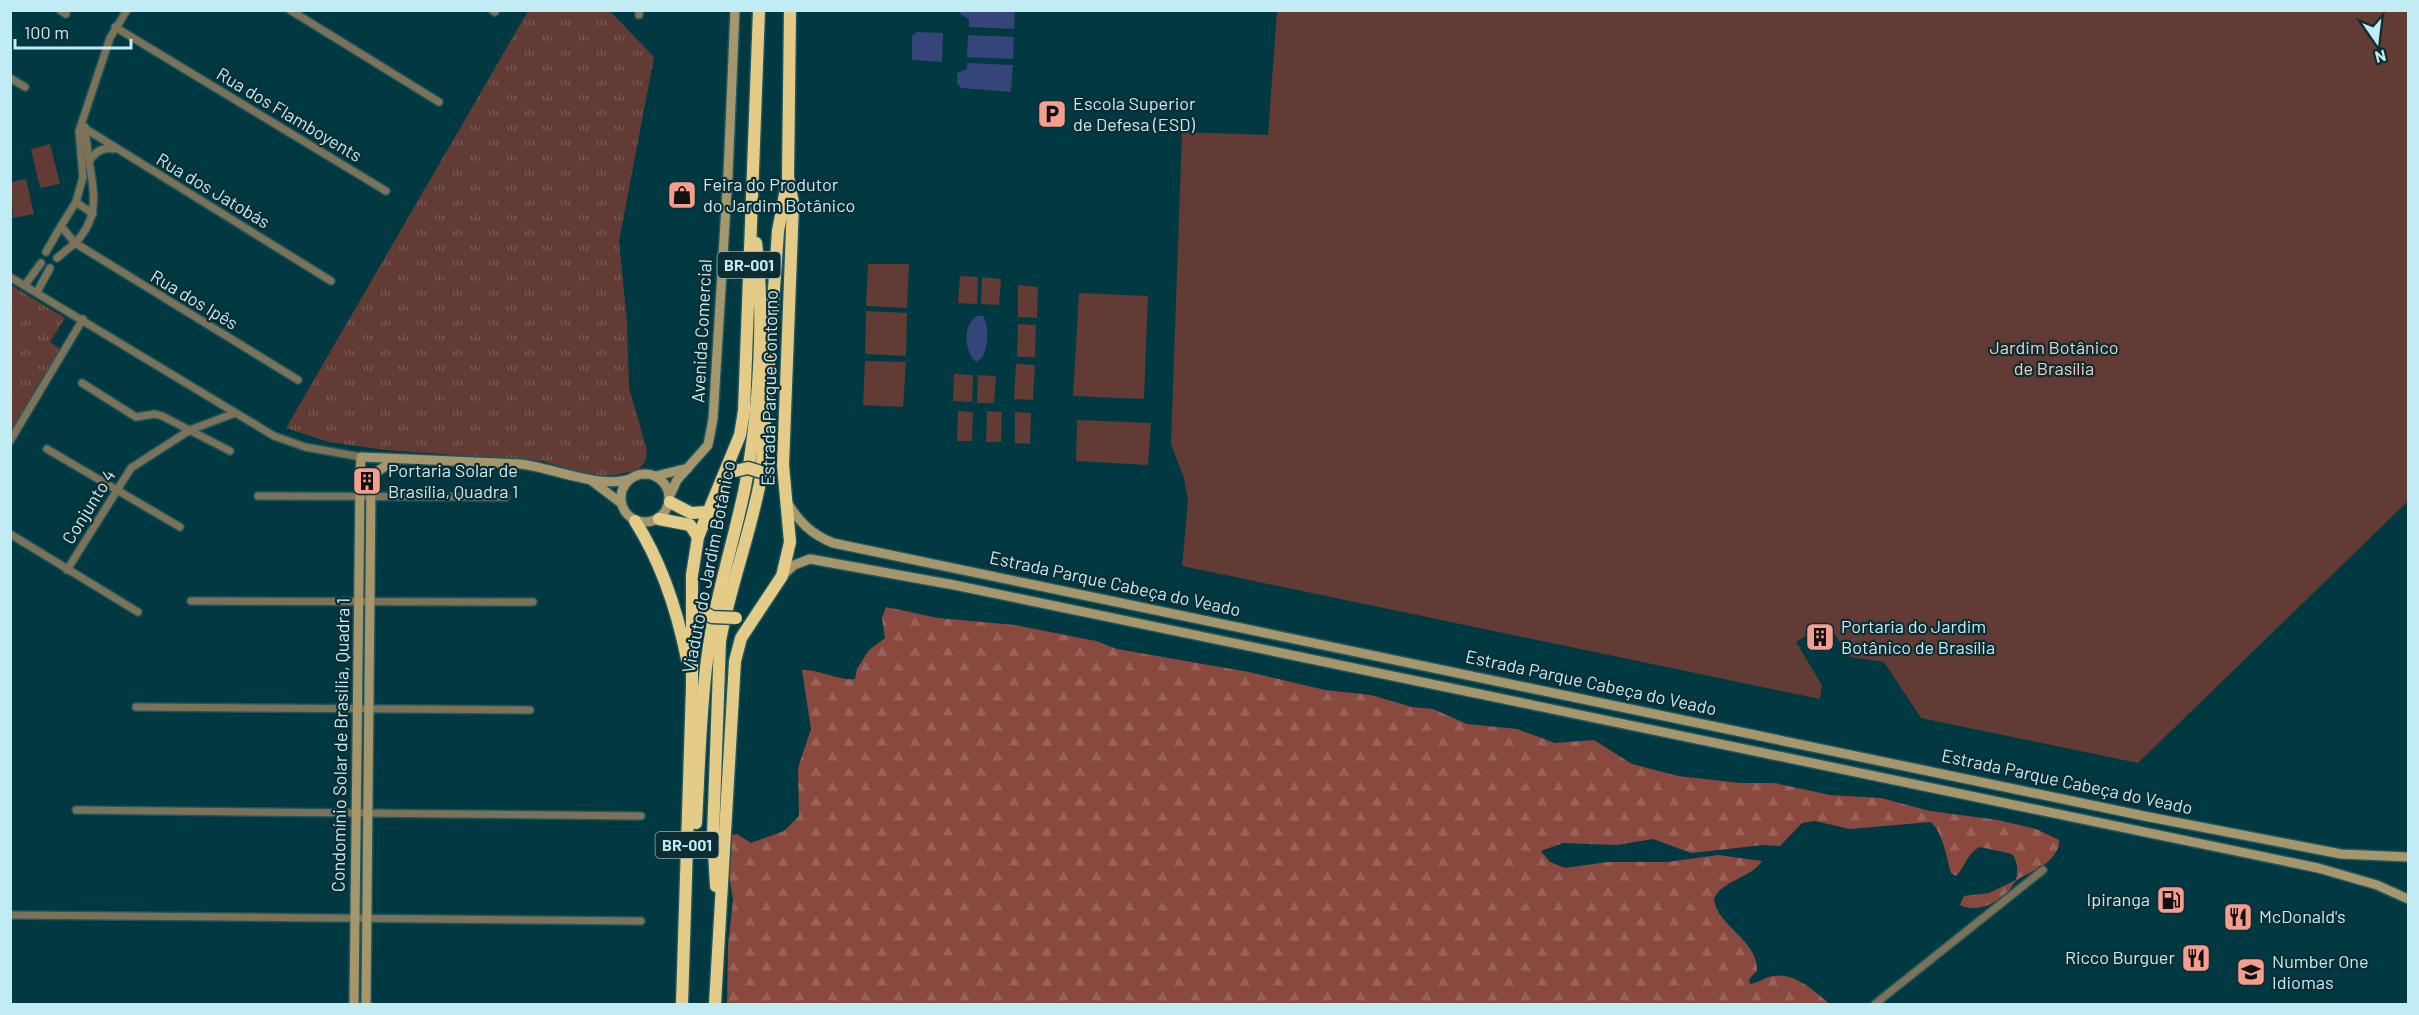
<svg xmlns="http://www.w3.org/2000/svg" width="2419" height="1015" font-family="Barlow,sans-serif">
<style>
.grass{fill:url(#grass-tufts)}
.forest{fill:url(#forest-firs)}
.green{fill:#623b35}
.water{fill:#354479}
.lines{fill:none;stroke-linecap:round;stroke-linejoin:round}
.street-casing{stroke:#1f565e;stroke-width:10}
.secondary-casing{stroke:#1f565e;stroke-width:12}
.highway-casing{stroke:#1f565e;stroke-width:15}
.street{stroke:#7c7258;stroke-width:7}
.secondary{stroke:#a6966b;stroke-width:9}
.highway{stroke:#e4cb87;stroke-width:12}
.highway-bridge-casing{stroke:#1f565e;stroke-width:15;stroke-linecap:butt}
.highway-bridge{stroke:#e4cb87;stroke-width:12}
.labels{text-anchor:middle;stroke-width:4.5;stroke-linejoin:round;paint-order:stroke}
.shield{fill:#0e2d32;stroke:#8bb3ba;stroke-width:1.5}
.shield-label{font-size:16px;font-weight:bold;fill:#c1ecf4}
.poi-label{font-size:18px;fill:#c1ecf4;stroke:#0e2d32;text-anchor:start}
.street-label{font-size:18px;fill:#c1ecf4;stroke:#0e2d32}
.park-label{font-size:18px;fill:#f4cac3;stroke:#0e2d32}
</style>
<defs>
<pattern id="grass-tufts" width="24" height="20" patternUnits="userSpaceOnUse" patternTransform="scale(1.5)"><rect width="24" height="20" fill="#623b35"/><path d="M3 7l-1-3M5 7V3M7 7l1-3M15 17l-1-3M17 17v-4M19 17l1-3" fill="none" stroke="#775853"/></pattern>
<pattern id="forest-firs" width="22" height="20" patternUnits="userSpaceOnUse" patternTransform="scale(1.5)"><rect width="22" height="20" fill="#8a493f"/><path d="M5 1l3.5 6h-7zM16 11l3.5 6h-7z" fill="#99635b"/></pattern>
</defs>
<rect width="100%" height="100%" fill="#003941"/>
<g class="grass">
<polygon points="528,11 610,11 654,57 619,241 627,322 629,388 647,450 645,462 638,470 605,477 589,476 543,461 385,450 329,442 286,428"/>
<polygon points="11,285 65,318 50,342 61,349 11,433"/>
</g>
<path class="forest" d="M886,607L938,618L1015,625L1096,641L1117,649L1249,672L1325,690L1371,695L1412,707L1433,709L1467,724L1517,729L1555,743L1594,740L1632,764L1678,776L1740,783H1775L1830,795L1881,798L1930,811L1998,820L2036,829L2059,840V846C2051,865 2038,868 2020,878C2014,881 2012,887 2008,892C1997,904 1975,913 1960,905L1964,896L1989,893L2016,880C2018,870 2018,862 2012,854L1980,847C1968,852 1965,867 1956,876L1951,873C1947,859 1942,829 1930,822L1850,829L1815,821L1802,823L1780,846L1763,845L1691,853L1653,839L1617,845L1563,843L1541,851L1550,862L1565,868L1607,862H1667L1718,855L1762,861C1751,878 1722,880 1714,899C1716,925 1759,941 1757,971L1749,979L1750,984C1758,983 1764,978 1772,976C1795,972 1814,991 1830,1004H727L728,945L733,900L727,862L728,836L737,834L751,843L784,831L799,816L798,768L811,729L802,670C821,669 837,681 855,679L857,669L869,650L885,638L882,618Z"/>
<g class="green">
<polygon points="1277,11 2408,11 2408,501 2138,763 1921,718 1884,662 1850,657 1827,623 1796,642 1822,685 1820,699 1182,566 1188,501 1184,478 1171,444 1182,132 1268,135"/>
<polygon points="50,144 60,184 40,188 31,149"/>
<polygon points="26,179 34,214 13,218 11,182"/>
<polygon points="868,264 909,264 907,308 866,306"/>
<polygon points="960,276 978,277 977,304 958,303"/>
<polygon points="982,277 1001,279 999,305 981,304"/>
<polygon points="1018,285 1038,287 1037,318 1018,317"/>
<polygon points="1079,293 1148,296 1144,399 1073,396"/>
<polygon points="866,311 907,313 906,356 865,354"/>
<polygon points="1018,324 1036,325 1035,357 1017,357"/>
<polygon points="865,361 906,362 903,407 863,405"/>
<polygon points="1016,364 1035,365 1033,400 1014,399"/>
<polygon points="954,374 973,375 972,402 953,401"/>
<polygon points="978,375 996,376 994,403 977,403"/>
<polygon points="958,411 973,412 972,441 957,441"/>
<polygon points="987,411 1002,412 1001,442 986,442"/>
<polygon points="1015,412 1031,413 1030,444 1015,443"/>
<polygon points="1077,420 1151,423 1148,465 1076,461"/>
</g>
<g class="water">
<polygon points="960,11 1015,11 1014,29 969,27 969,19 960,14"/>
<polygon points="917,32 943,33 942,62 912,60 912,36"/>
<polygon points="968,35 1014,37 1013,59 967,57"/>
<polygon points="967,63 1013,65 1011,92 961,88 957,83 957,73 967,69"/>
<path d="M977,316H983C990,328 988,346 982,358L976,362C964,351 962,325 977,316Z"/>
</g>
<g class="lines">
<g class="street-casing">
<g id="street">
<polyline points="60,10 66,14"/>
<polyline points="290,10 439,102"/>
<polyline points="492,10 495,12"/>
<polyline points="639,15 639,10"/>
<polyline points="115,27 386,191"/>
<polyline points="10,78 25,87"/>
<polyline points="81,126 331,281"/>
<polyline points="85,127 89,162"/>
<polyline points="76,202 83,177 79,131 110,38 127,10"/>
<path d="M93,214L76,202L61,226L75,243C99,219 95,193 89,162C94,153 102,147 113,149"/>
<polyline points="46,252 61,226"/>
<polyline points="57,258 75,243 298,380"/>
<polyline points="10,277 274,436 305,447 361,457"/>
<polyline points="25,285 41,263"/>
<polyline points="37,292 50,268"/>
<polyline points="82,383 136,417 155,414 162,416 230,451"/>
<polyline points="10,441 83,319"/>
<polyline points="47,449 180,527"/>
<polyline points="258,496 506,497"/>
<polyline points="10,534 138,612"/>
<polyline points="67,570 131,468 190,430 235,413"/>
<polyline points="191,601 533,602"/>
<polyline points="136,707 530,710"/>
<polyline points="76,810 641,816"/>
<polyline points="12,915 641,921"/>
<polyline points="1875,1004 2043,870"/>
</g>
</g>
<g class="secondary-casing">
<g id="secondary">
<circle cx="645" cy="498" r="24"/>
<path d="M360,476L361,457L521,464C553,468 601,489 630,479"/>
<polyline points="371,476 394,460"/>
<polyline points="656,476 688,468"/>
<polyline points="592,481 621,503"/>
<polyline points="670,495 677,480 708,445 713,419 728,174 735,10"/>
<path d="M787,502C799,522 811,534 833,543L2144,816L2341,854L2408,857"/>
<polyline points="782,576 794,565 810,559 954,585 2318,868 2377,885 2408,899"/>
<polyline points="354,1004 360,485"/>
<polyline points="366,1004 371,485"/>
</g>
</g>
<g class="highway-casing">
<g id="highway">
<polyline points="670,502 691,513 707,512"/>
<polyline points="659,519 690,525 698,537"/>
<path d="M635,521C662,563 677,610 687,659"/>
<path d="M696,823C699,769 700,713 707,660C714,601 733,545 745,487C759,416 765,314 756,243"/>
<path d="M716,886L713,835L720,641C730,585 751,533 761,477L778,231L787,184"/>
<polyline points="682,1004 692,687 692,575 698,537 740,435 744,411 759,10"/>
<polyline points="715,1004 735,661 741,638 782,576 790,542 783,465 793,203 788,177 790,10"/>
</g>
</g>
<use href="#street" class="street"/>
<use href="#secondary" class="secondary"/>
<use href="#highway" class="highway"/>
<g class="highway-bridge-casing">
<g id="highway-bridge">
<polyline points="735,471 748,468 768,474"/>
<polyline points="705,613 712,617 736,618"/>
</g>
</g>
<use href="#highway-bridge" class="highway-bridge"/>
</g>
<defs>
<g id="parking-square" transform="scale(1.5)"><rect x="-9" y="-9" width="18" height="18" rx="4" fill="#f59d8e" stroke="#0e2d32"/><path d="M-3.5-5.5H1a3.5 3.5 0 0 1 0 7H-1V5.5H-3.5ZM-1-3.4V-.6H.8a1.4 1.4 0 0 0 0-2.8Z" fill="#111"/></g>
<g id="shop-square" transform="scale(1.5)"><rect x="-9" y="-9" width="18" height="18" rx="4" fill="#f59d8e" stroke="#0e2d32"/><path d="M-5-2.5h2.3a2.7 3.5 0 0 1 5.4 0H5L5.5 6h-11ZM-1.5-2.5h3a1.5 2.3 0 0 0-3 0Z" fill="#111"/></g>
<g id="building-square" transform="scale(1.5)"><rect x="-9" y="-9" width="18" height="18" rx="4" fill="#f59d8e" stroke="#0e2d32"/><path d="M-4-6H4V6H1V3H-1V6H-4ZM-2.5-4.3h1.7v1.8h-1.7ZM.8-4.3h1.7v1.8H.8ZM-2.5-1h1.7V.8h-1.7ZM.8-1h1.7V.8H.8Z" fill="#111"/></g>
<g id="fuel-square" transform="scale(1.5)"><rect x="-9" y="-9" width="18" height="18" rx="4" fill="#f59d8e" stroke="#0e2d32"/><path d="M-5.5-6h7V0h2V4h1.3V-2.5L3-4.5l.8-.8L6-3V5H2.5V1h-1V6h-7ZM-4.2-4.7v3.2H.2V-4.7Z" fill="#111"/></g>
<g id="restaurant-square" transform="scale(1.5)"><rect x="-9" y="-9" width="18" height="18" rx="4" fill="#f59d8e" stroke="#0e2d32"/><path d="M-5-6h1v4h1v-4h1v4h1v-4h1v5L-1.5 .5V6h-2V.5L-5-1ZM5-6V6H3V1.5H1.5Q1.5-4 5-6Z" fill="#111"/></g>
<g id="school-square" transform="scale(1.5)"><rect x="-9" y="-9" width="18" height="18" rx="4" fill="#f59d8e" stroke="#0e2d32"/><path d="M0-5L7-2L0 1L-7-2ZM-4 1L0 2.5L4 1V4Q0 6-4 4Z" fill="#111"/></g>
</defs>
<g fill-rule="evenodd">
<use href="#parking-square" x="1052" y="114"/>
<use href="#shop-square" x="682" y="195"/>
<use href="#building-square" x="367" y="481"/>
<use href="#building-square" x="1820" y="637"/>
<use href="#fuel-square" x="2171" y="900"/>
<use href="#restaurant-square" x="2238" y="917"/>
<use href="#restaurant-square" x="2196" y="958"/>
<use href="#school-square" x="2251" y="972"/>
</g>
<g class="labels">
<g class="shield">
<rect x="717.5" y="252" width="63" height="26" rx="4.5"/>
<rect x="655.5" y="832" width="63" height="26" rx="4.5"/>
</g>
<g class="shield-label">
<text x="749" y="271">BR-001</text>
<text x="687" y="851">BR-001</text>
</g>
<g class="poi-label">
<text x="1073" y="110">Escola Superior<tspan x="1073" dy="21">de Defesa (ESD)</tspan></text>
<text x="703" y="191">Feira do Produtor<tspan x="703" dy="21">do Jardim Botânico</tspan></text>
<text x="388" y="477">Portaria Solar de<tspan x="388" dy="21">Brasília, Quadra 1</tspan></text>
<text x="1841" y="633">Portaria do Jardim<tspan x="1841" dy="21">Botânico de Brasília</tspan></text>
<text x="2150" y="906" text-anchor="end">Ipiranga</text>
<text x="2259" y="923">McDonald's</text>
<text x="2175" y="964" text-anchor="end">Ricco Burguer</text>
<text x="2272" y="968">Number One<tspan x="2272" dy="21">Idiomas</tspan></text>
</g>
<g class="street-label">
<text transform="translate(289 115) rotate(31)" y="6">Rua dos Flamboyents</text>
<text transform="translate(213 191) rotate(31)" y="6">Rua dos Jatobás</text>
<text transform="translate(194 300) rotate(31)" y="6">Rua dos Ipês</text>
<text transform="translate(702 331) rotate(-87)" y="6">Avenida Comercial</text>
<text transform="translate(770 388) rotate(-89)" y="6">Estrada Parque Contorno</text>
<text transform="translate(89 507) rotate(-58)" y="6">Conjunto 4</text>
<text transform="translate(709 567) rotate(-79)" y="6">Viaduto do Jardim Botânico</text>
<text transform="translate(1115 584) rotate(12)" y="6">Estrada Parque Cabeça do Veado</text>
<text transform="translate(1591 683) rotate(12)" y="6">Estrada Parque Cabeça do Veado</text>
<text transform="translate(341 745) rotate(-89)" y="6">Condomínio Solar de Brasilia, Quadra 1</text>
<text transform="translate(2067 782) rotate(12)" y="6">Estrada Parque Cabeça do Veado</text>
</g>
<g class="park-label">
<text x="2054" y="354">Jardim Botânico<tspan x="2054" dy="21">de Brasília</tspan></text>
</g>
</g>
<rect width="2419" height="1015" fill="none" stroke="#c1ecf4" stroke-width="24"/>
<g transform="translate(2377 42) rotate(166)" stroke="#0e2d32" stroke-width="4.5" paint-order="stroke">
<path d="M0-4.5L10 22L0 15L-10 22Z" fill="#c1ecf4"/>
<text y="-9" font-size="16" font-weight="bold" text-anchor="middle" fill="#c1ecf4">N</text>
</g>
<path d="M15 39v9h116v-9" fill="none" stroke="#c1ecf4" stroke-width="3"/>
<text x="24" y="39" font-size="18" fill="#c1ecf4" stroke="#0e2d32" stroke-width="4.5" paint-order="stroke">100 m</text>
</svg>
